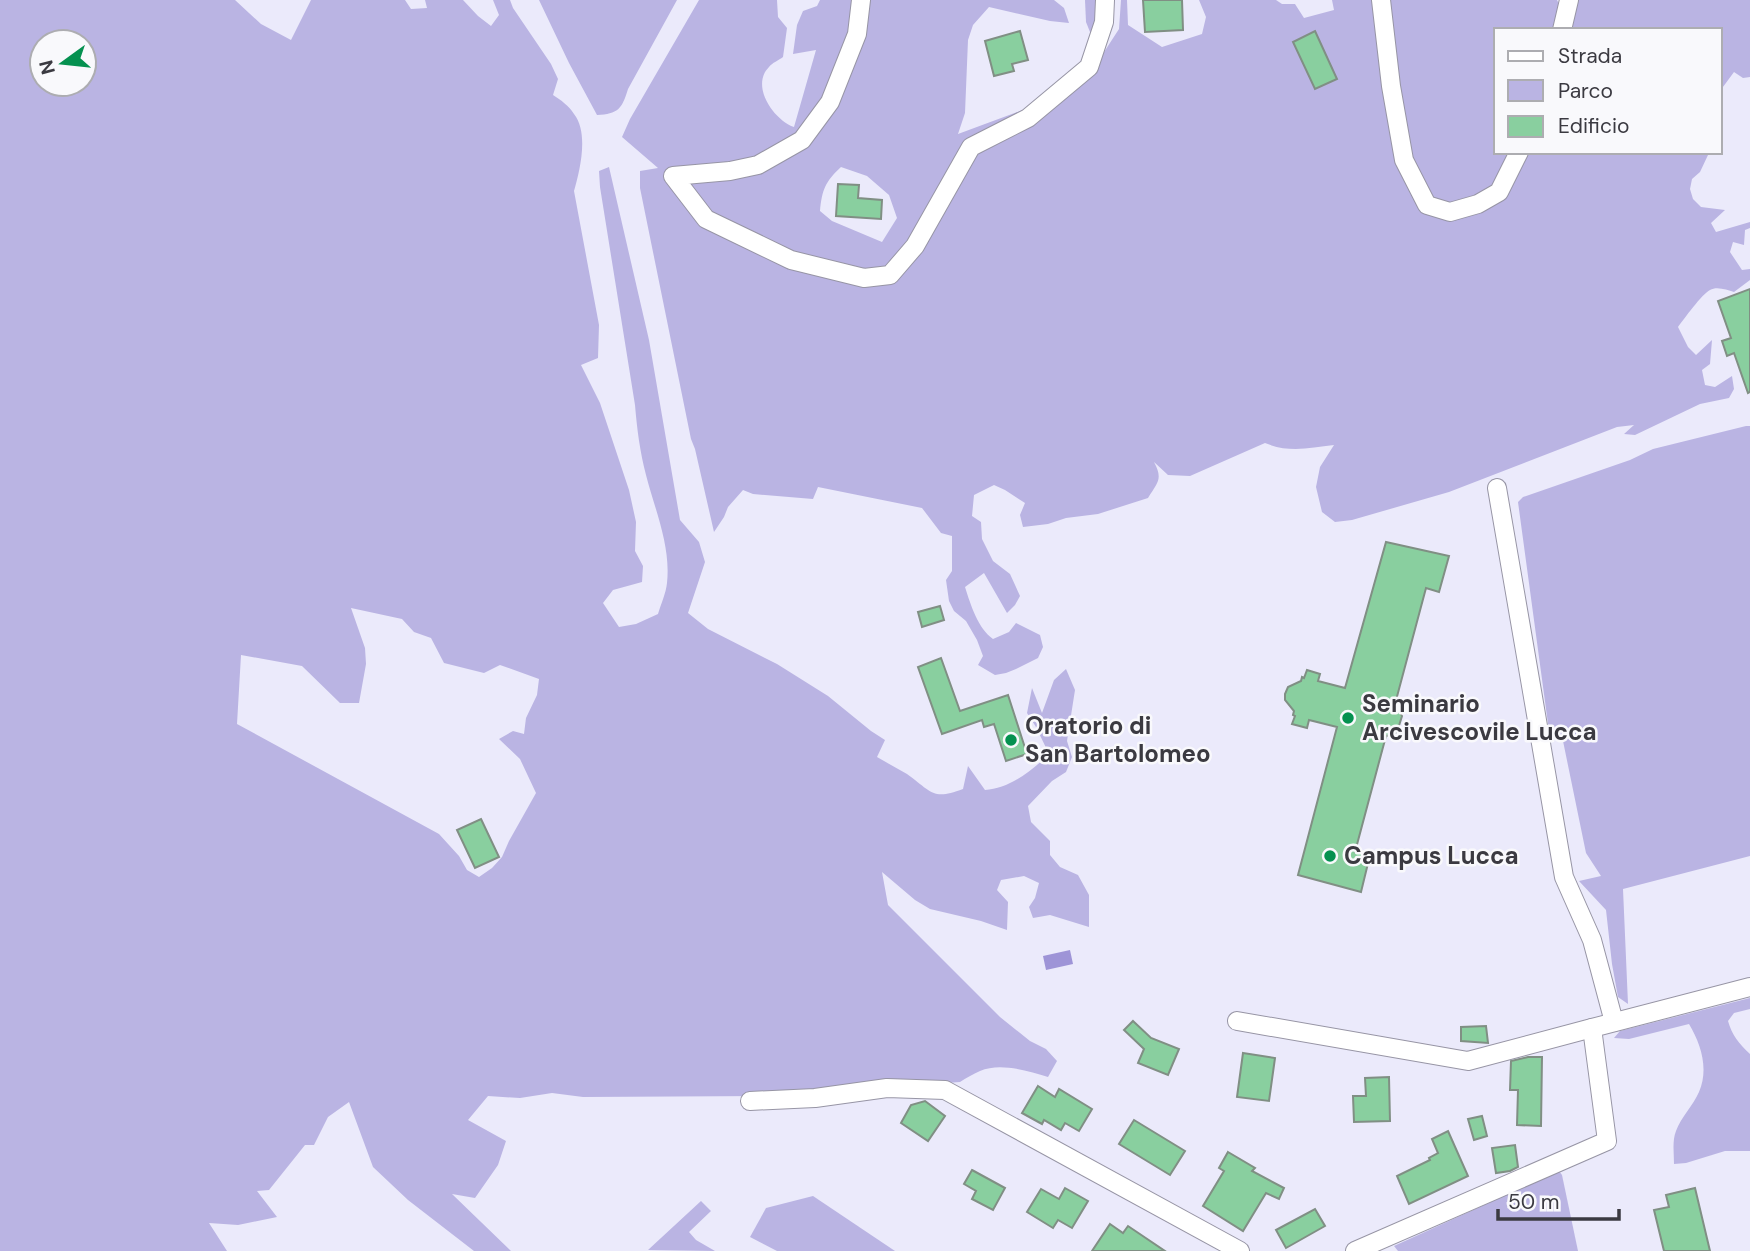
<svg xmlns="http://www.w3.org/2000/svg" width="1750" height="1251" font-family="'DM Sans',sans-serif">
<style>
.green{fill:#bab4e3;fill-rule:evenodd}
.water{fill:#9e94d7}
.building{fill:#89cf9f;stroke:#808f84;stroke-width:2}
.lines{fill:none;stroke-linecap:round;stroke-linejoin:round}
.minor-casing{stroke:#9795a5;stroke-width:20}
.minor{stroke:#fff;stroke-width:18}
.poi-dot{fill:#059150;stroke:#f9f9fc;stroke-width:2.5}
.labels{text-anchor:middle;stroke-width:5;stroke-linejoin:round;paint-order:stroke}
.poi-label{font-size:24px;font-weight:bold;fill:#3b3a41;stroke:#f9f9fc;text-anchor:start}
</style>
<rect width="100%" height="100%" fill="#ebeafb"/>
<g class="green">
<path d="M0,0H235L261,24L291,40L311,0H405L411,9L427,8L425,0H463L478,16L491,26L499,15L493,0H510L513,8L551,64L558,79L553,95C561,100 569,106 574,114C589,133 580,170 574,191L599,325L598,358L581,365L600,403L629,490L636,522L635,551L643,566L642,582L613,590L603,603L619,627L636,624L658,614C661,604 666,593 667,583C671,546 655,510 646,475C640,452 637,429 635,405L600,187L599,171L609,167L649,340L680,520L699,542L705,562L688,613L708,629L777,664L828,696L871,731L885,740L877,757C887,763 897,768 907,774C931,791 932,801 963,789L968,766L985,790C1009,789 1033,770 1049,754L1036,727L1027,713L1032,688L1042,713L1054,680L1066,669L1075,690L1067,741L1072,757L1066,772L1052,781L1028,806L1031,822L1050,841V855L1060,867L1078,875L1089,895V927L1050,915L1033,918L1029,907L1035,898L1039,883L1024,876L1001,880L997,890L1008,902L1007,930L981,921L930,909L915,900L882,872L888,905L1000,1017L1030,1041L1046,1049L1057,1061L1048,1077C1028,1071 1000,1062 980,1071C973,1074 966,1078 960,1082L765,1096L583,1097L552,1093L520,1098L488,1096L468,1120L506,1141L498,1165L475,1198L452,1194L511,1251H474L408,1200L373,1167L349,1102L328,1117L314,1145H305L269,1190L257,1191L277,1217L238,1225L209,1223L227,1251H0ZM42,42H84V84H42ZM351,608L402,619L414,632L431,638L444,663L484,673L500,665L539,679L537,695L526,718L524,734L513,731L499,739L520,759L536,793L509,841L502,857L492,868L479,877L467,870L459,856L439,834L237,724L241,655L302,666L340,703H359L366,664L365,648Z"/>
<path d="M539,0H677L628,89C622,109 618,114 597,115L569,63Z"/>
<path d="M699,0H777L778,17L787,28L783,57C779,60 772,63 769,67C750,86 774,120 794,127L816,50L793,54L797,25L803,11L817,6L820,0H1054L1064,8L1069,23L1050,21L989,7L973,25L968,40L965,113L958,134L1031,107L1095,66L1119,29L1121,0H1127L1128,25L1162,47L1202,34L1206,17L1199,0H1276L1282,4H1295L1304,18L1334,10L1332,0H1557L1562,10L1566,0H1750V77L1743,78L1734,72L1720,91V30H1496V152H1700L1708,155L1700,172L1692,179L1690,189L1693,199L1701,207L1725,210L1711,223L1716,232L1750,222V228L1745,230L1744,245L1733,242L1730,252L1742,270L1750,269V280L1734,292C1727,290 1717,286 1710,290C1702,294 1684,319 1678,327L1688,347L1696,355L1712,340L1710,364L1702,370L1705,385L1715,387L1732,376L1734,389L1729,398L1700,404L1635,435L1624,434L1634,425L1617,427L1449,492L1352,520L1335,522L1322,512L1316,487L1320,467L1334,445C1309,448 1289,453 1265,443L1190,476L1168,475L1154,462C1163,479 1158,482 1148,498L1098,514L1066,518L1048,524L1023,527L1020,515L1025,503L1005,490L994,485L974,495L972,516L981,522L982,539L993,561L1010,574L1020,596L1015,605L1007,613L984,573L965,587C971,606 978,628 993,639L1009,632L1016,623L1040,635L1043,647L1038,658L1016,669L1006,673L995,675L978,665L983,656L977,640L966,621L954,611L949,601L946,580L952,571V536L941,533L922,508L818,487L813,499L753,494L743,490L728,507L724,517L714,532L695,449L691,439L640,188V171L658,168L622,137L630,119ZM841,167L867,176L889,195L897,218L882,242L832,221L820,211C822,190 825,182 841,167Z"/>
<polygon points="1085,0 1101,0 1092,37 1086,22"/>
<polygon points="1746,426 1750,426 1750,856 1623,889 1628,1004 1618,997 1612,964 1606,910 1579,881 1601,876 1586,853 1563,741 1549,731 1518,502 1523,497 1630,460 1653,449"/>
<path d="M1750,998V1009L1734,1013L1728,1021C1732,1035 1739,1044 1750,1054V1151H1725L1686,1163L1674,1164C1674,1153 1672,1141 1676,1131C1681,1117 1693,1106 1699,1092C1709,1069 1701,1044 1689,1024L1629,1039L1614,1038L1620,1031Z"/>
<polygon points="1559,1171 1562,1175 1578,1251 1398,1251 1394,1246"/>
<polygon points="813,1196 895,1251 777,1251 750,1237 766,1208"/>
<polygon points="701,1201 711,1211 689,1232 696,1240 715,1251 648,1250"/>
</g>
<polygon class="water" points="1070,950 1073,964 1046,970 1043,956"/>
<g class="building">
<polygon points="1143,0 1182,0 1183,30 1145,32"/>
<polygon points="1020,31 1028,60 1012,64 1014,71 994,76 985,41"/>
<polygon points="1315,31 1337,79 1315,89 1293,42"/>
<polygon points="838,184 859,185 858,198 882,200 881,219 836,216"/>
<polygon points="1750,289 1750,392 1748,393 1734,353 1727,356 1722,341 1731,338 1718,301"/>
<polygon points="1386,542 1449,556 1439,592 1426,588 1395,704 1402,716 1397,732 1386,736 1355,852 1370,855 1361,892 1298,875 1337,727 1309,720 1307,728 1292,724 1295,716 1293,715 1294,711 1285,700 1285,694 1288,687 1301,681 1302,677 1304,678 1307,670 1320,674 1318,681 1345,688"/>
<polygon points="940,606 944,620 922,627 918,612"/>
<polygon points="941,658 960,711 1008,695 1027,754 1006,761 994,724 984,727 982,720 942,734 918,667"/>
<polygon points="481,819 499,857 475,868 457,830"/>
<polygon points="1133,1021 1151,1038 1179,1049 1168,1075 1138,1063 1144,1049 1124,1030"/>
<polygon points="1486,1026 1488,1043 1461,1041 1461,1027"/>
<polygon points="1243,1053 1275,1058 1269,1101 1237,1097"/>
<polygon points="1528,1057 1542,1057 1541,1126 1517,1125 1518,1090 1510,1090 1511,1061"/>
<polygon points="1389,1077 1390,1121 1354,1122 1353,1096 1366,1096 1365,1078"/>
<polygon points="1038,1086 1055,1097 1059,1089 1092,1109 1079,1131 1065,1123 1061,1130 1044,1120 1042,1124 1022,1113"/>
<polygon points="925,1101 945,1116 928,1141 901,1123 911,1105"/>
<polygon points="1482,1116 1487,1136 1474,1140 1468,1119"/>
<polygon points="1134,1120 1185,1151 1170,1175 1119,1144"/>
<polygon points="1448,1131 1468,1176 1409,1204 1397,1176 1430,1160 1429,1158 1438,1153 1432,1139"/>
<polygon points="1515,1145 1518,1167 1510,1171 1496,1173 1492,1148"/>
<polygon points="1228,1152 1255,1168 1252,1171 1284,1188 1279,1199 1266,1193 1243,1231 1203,1206 1224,1171 1219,1168"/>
<polygon points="972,1170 1005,1188 993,1210 972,1199 976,1191 964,1184"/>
<polygon points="1065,1188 1088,1201 1072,1228 1058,1220 1053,1228 1027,1212 1041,1189 1059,1199"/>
<polygon points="1695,1188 1710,1251 1664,1251 1654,1210 1669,1207 1666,1195"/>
<polygon points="1315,1209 1325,1226 1286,1248 1276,1230"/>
<polygon points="1110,1224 1123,1233 1128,1226 1165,1251 1092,1251"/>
</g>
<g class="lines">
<g class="minor-casing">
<g id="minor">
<polyline points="861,0 857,34 830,102 802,140 758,165 730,171 673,176 706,219 791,260 864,278 890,275 915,246 971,147 1028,118 1089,67 1104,22 1105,0"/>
<polyline points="1381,0 1391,86 1404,160 1427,205 1450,212 1478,204 1499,192 1519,152"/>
<polyline points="1562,30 1569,0"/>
<polyline points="1497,488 1564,877 1592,940 1614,1022"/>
<polyline points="1237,1021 1468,1061 1592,1028"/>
<polyline points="750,1101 815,1098 887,1088 945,1090 1240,1251"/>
<polyline points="1355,1251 1607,1141 1592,1028 1750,987"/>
</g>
</g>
<use href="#minor" class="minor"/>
</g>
<g class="poi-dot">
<circle cx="1348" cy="718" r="7"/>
<circle cx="1011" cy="740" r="7"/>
<circle cx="1330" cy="856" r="7"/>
</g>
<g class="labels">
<g class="poi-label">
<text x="1362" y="712">Seminario<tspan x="1362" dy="28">Arcivescovile Lucca</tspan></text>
<text x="1025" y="734">Oratorio di<tspan x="1025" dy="28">San Bartolomeo</tspan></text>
<text x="1344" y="864">Campus Lucca</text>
</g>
</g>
<rect x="1494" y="28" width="228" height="126" fill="#f9f9fc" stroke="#adadb1" stroke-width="2"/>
<rect x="1508" y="51" width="35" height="10" fill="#ffffff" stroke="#adadb1" stroke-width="2"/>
<text x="1558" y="63" font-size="21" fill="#3b3a41">Strada</text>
<rect x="1508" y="80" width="35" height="21" fill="#bab4e3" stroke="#adadb1" stroke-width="2"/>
<text x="1558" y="98" font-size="21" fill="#3b3a41">Parco</text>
<rect x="1508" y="116" width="35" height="21" fill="#89cf9f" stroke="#adadb1" stroke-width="2"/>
<text x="1558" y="133" font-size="21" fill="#3b3a41">Edificio</text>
<g transform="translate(63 63) rotate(255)"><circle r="33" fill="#f9f9fc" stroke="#adadb1" stroke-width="2"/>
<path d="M0-5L12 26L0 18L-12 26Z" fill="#059150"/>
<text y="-10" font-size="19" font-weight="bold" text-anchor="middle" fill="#3b3a41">N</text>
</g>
<path d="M1498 1209v10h121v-10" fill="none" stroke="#3b3a41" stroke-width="3.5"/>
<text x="1508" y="1209" font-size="21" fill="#3b3a41" stroke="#f9f9fc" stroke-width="5" paint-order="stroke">50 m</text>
</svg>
